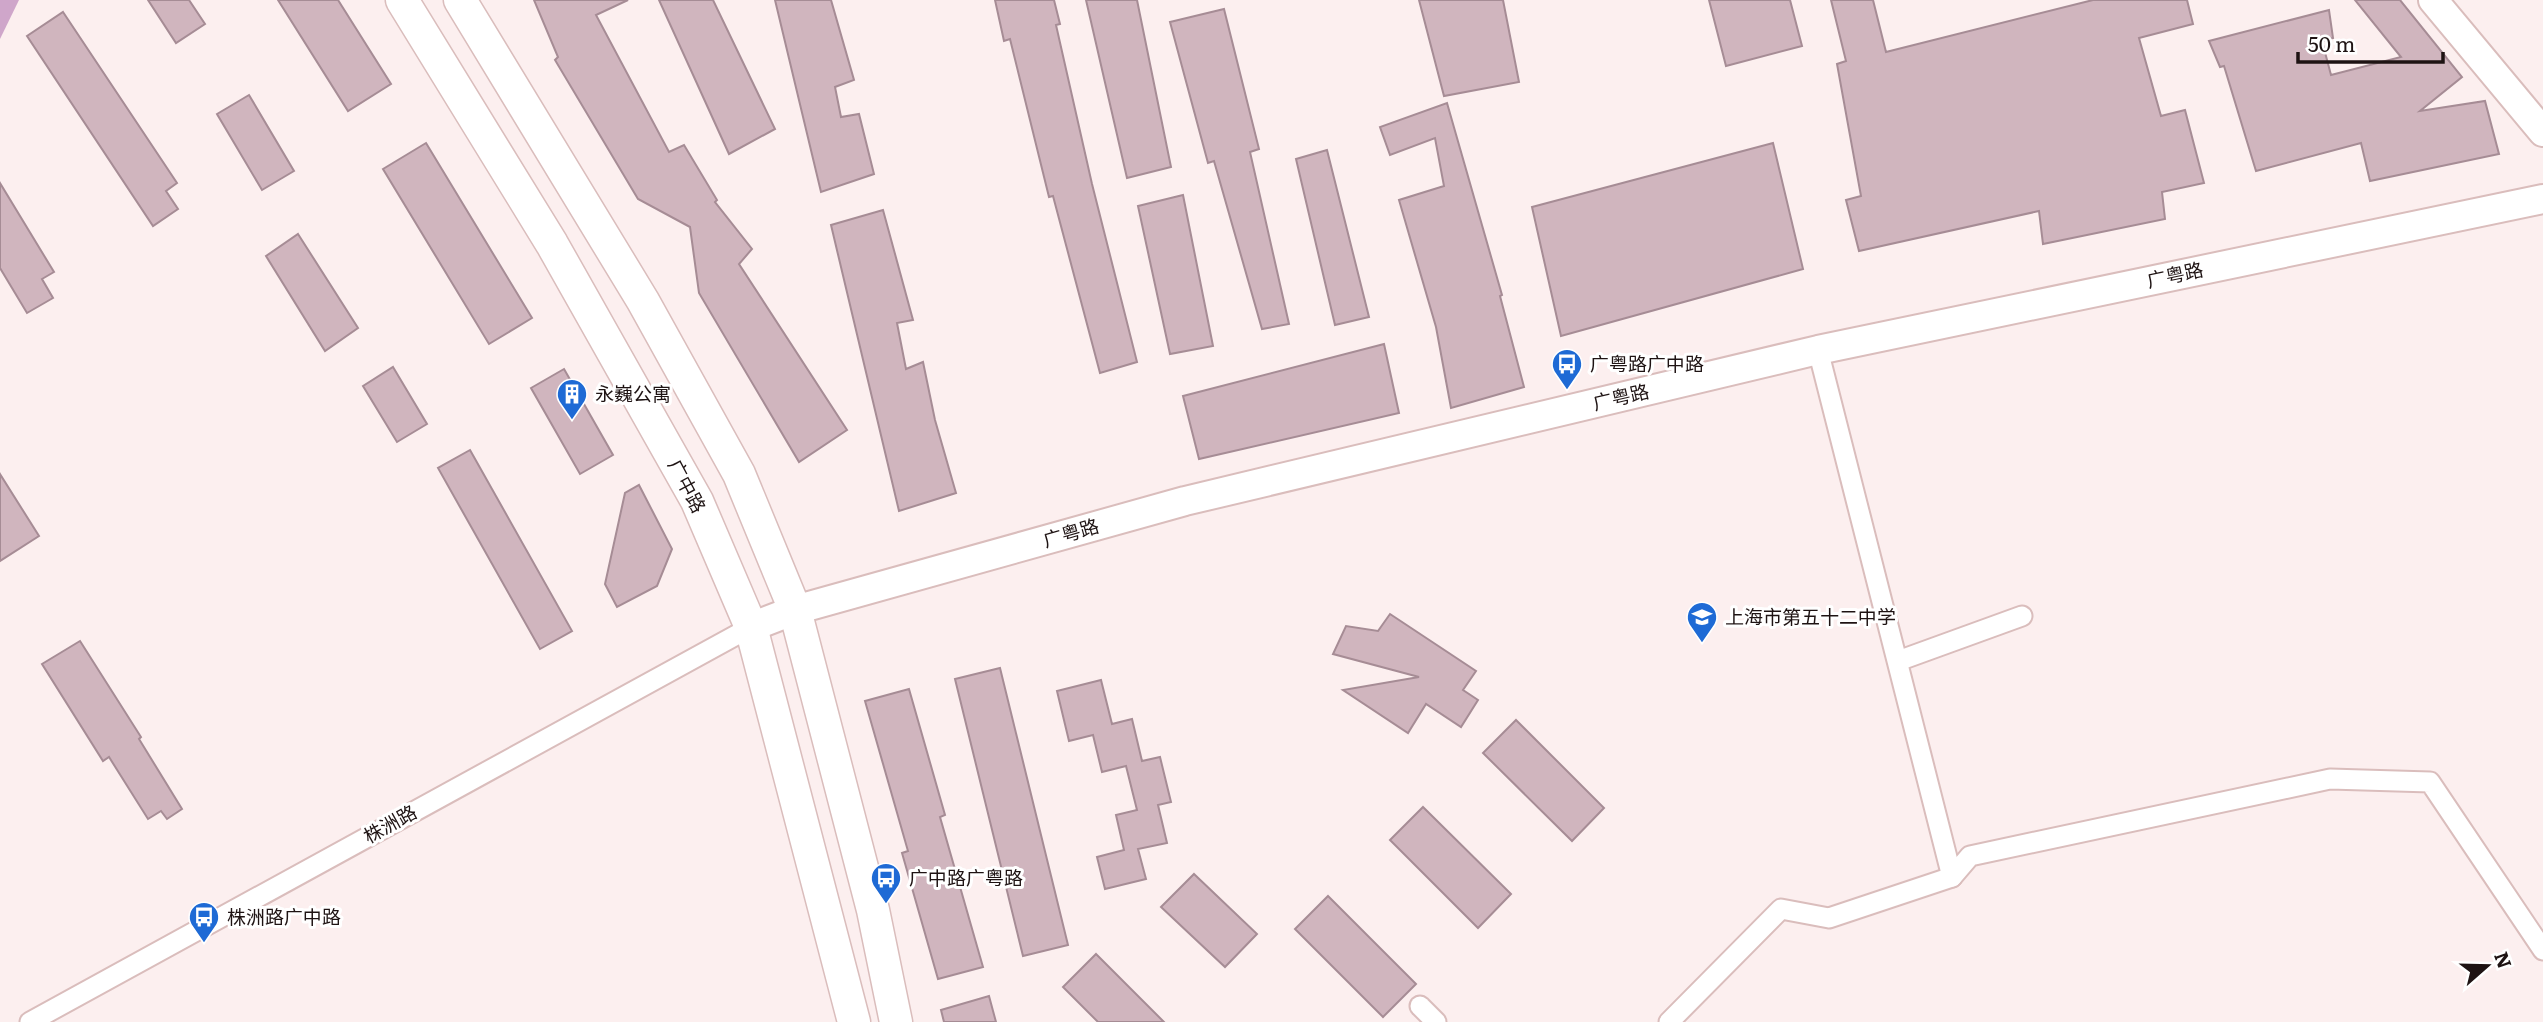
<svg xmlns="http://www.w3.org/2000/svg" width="2543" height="1022" font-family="Literata,'Noto Sans SC',serif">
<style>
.water{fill:#cfa6ca}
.building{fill:#d0b5be;stroke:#a68c95;stroke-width:2}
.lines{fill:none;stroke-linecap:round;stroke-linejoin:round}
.street-casing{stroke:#dabdbc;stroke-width:23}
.secondary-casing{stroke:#dabdbc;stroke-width:32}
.primary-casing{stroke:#dabdbc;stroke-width:35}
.street{stroke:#fff;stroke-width:19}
.secondary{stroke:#fff;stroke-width:28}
.primary{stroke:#fff;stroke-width:32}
.labels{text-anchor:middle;stroke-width:6;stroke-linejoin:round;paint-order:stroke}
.street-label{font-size:19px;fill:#1e1313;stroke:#fff}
.poi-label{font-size:19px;fill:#1e1313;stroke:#fff;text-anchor:start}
</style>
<rect width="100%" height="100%" fill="#fcefef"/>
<polygon class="water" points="0,0 19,0 0,39"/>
<g class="building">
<polygon points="148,0 189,0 205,24 176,43"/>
<polygon points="278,0 338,0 391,84 348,111"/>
<polygon points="534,0 628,0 596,15 669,152 684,145 717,200 715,202 752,249 739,264 847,430 799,462 699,293 690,227 638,199 555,60 558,57"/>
<polygon points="659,0 713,0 775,129 729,154"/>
<polygon points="775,0 831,0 854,80 835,87 841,117 859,114 874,174 821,192"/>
<polygon points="995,0 1054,0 1060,24 1056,25 1092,184 1137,362 1100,373 1053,196 1049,197 1010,39 1004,41"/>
<polygon points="1086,0 1137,0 1171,167 1127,178"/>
<polygon points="1419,0 1503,0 1519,82 1444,96"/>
<polygon points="1709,0 1790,0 1802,46 1726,66"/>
<polygon points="1831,0 1873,0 1886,52 2093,0 2187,0 2193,24 2139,38 2161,116 2185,110 2204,183 2162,192 2165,219 2043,244 2039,211 1859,251 1846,200 1861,196 1837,64 1846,61"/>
<polygon points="2355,0 2400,0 2462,77 2420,111 2485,101 2499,154 2370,181 2361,143 2256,171 2224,66 2220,67 2209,41 2329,10 2333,38 2322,41 2331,75 2401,57"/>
<polygon points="1224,9 1259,149 1250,152 1289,324 1262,329 1214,161 1208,163 1170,22"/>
<polygon points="63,12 177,183 166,191 178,209 153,226 27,36"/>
<polygon points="249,95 294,171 262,190 217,114"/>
<polygon points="1447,103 1502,295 1500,296 1524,387 1451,408 1436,327 1399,200 1444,186 1435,138 1390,155 1380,127"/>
<polygon points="426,143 532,318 489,344 383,169"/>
<polygon points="1773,143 1803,269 1561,336 1532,207"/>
<polygon points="1327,150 1369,317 1335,325 1296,159"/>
<polygon points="0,183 54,272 42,279 53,298 27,313 0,268"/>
<polygon points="1183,195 1213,346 1170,354 1138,206"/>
<polygon points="883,210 913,320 897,323 906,369 923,362 935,420 956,493 899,511 831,225"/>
<polygon points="298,234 358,328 325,351 266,256"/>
<polygon points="1384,344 1399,413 1199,459 1183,396"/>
<polygon points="393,367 427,424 397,442 363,386"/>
<polygon points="564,369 613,455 580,474 531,388"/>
<polygon points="470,450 572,631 540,649 438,468"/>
<polygon points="0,474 39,536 0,561"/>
<polygon points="639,485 672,549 657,586 617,607 605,584 625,493"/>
<polygon points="1390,614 1476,671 1463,690 1478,700 1461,727 1426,704 1408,733 1343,690 1419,677 1333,654 1346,626 1378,631"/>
<polygon points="80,641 141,737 139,739 182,809 167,819 161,811 148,819 109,757 103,761 42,664"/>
<polygon points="1000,668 1068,945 1023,956 955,679"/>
<polygon points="1101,680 1112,724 1132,719 1142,761 1160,757 1171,802 1158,805 1167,843 1138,849 1146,879 1105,889 1097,857 1124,850 1116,815 1137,810 1126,766 1102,772 1093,735 1069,741 1057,691"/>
<polygon points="909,689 945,815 940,817 983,967 938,979 902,853 908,851 865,701"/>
<polygon points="1516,720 1604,808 1572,841 1483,753"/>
<polygon points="1423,807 1511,894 1478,928 1390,840"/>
<polygon points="1194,874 1257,934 1225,967 1161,907"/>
<polygon points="1328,896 1416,984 1383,1017 1295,929"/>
<polygon points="1096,954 1164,1022 1098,1022 1063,987"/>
<polygon points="989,996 996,1022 944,1022 941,1010"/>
</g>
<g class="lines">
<g class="street-casing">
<g id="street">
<polyline points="1818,350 1952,877"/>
<polyline points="1898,661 2022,616"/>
<polyline points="1420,1006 1436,1022"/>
<polyline points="30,1022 751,627"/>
<polyline points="1669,1022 1781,909 1829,918 1952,877 1970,856 2330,779 2430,782 2543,950"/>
</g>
</g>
<g class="secondary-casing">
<g id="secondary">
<polyline points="2433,0 2543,132"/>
<polyline points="751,627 795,610 1185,501 1818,350 2543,199"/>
</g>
</g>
<g class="primary-casing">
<g id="primary">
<polyline points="402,0 552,244 697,501 751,627 854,1022"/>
<polyline points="460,0 643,301 739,474 795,610 873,910 896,1022"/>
</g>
</g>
<use href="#street" class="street"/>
<use href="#secondary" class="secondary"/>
<use href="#primary" class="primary"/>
</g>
<defs>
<g id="bus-pin" transform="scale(1.575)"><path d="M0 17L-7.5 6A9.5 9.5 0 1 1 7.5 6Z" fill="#1e6ad5" stroke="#fff"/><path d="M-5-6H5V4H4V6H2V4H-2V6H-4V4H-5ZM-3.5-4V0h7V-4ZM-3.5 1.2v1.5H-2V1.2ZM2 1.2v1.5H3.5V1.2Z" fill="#fff"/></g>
<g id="building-pin" transform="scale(1.575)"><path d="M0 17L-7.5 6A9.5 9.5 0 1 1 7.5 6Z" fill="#1e6ad5" stroke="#fff"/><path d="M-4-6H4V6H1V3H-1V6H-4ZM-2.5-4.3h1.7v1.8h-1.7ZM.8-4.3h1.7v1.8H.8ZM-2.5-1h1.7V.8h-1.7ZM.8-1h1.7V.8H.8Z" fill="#fff"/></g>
<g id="school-pin" transform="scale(1.575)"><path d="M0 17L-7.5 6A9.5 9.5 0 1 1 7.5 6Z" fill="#1e6ad5" stroke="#fff"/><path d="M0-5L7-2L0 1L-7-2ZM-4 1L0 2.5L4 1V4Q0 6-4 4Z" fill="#fff"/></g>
</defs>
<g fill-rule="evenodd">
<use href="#bus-pin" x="1567" y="364"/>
<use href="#building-pin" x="572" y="394"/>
<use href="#school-pin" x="1702" y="617"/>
<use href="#bus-pin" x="886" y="878"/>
<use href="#bus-pin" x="204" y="917"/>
</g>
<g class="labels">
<g class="street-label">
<text transform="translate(2175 275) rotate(-12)" y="7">广粤路</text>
<text transform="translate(1621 397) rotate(-13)" y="7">广粤路</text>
<text transform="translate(687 486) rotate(62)" y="7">广中路</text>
<text transform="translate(1071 533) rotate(-16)" y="7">广粤路</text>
<text transform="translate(390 824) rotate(-29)" y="7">株洲路</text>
</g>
<g class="poi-label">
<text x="1590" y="371">广粤路广中路</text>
<text x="595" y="401">永巍公寓</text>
<text x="1725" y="624">上海市第五十二中学</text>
<text x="909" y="885">广中路广粤路</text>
<text x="227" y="924">株洲路广中路</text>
</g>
</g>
<g transform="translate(2487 966) rotate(70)" stroke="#ffffff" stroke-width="5" paint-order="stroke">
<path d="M0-5L12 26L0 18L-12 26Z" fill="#1e1313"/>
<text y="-10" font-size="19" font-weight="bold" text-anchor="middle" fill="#1e1313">N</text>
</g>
<path d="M2298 52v10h145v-10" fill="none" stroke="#1e1313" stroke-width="3.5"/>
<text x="2308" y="52" font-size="21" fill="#1e1313" stroke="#ffffff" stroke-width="5" paint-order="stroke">50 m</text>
</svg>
